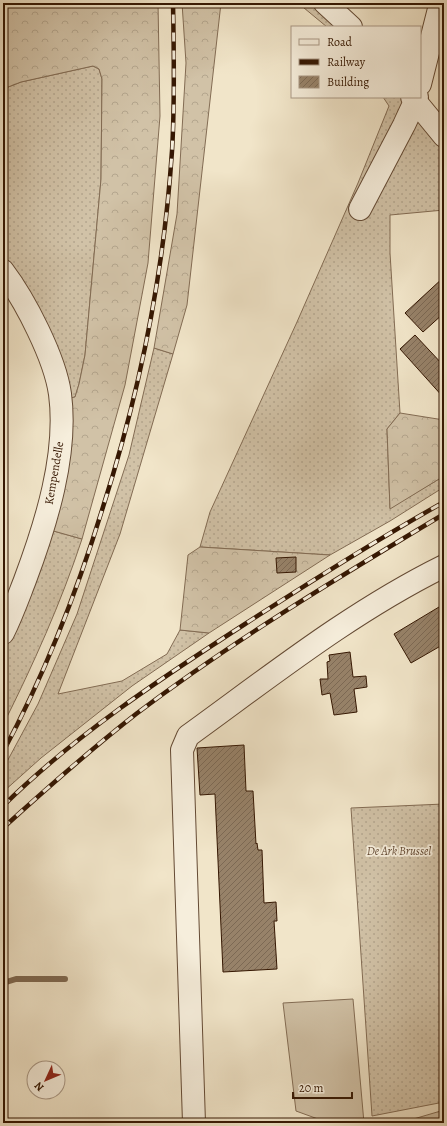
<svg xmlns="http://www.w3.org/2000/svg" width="447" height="1126" font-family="Alegreya,serif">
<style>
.grass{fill:url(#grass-dots);stroke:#836c54}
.forest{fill:url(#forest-crowns);stroke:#836c54}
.garden{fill:#d1c2a7;stroke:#836c54}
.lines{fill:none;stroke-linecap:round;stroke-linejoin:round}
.stream{stroke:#7f6951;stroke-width:6}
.building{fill:url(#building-hatch);stroke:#351702}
.minor-casing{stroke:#644a34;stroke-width:24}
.minor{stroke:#f6eedc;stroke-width:22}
.rail-casing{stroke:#351702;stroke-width:4.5}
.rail{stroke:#f6eedc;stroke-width:3;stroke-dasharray:9;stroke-linecap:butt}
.labels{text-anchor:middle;stroke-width:3.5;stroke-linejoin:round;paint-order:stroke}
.street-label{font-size:12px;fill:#351702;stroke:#f6eedc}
.park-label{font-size:12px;font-style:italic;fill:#644a34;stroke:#f6eedc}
</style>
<defs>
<pattern id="grass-dots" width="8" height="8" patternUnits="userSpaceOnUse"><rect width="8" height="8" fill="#d1c2a7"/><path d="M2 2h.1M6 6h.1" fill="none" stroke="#b4a68e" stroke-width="1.8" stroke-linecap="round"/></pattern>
<pattern id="forest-crowns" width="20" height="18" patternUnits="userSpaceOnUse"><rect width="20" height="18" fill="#d1c2a7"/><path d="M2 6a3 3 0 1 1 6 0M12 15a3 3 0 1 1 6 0" fill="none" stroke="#b4a68e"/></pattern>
<pattern id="building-hatch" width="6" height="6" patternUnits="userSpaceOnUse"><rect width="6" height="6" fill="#978269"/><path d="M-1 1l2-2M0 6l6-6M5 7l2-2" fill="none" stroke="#7c6954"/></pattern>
</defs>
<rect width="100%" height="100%" fill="#f1e5c9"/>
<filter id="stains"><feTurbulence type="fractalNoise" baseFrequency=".005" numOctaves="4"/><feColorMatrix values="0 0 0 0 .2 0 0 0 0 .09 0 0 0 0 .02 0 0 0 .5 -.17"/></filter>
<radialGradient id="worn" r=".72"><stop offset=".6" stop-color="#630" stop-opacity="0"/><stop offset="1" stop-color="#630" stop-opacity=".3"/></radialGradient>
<g class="grass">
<polygon points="298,3 339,3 362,27 327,27"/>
<polygon points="93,66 99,69 102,79 101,179 85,355 79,384 75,397 66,399 31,301 3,254 3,89 21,82"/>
<polygon points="383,97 400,97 444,151 444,210 390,215 390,253 400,413 387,429 390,508 444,476 444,487 390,521 330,555 200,547 210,512 297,322 358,183 389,106"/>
<polygon points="154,348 173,354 120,534 58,694 122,681 167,654 180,630 209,633 132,686 41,758 3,792 3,769 38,704 77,614 129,455"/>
<path d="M50,530L82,539C61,603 33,665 3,725V644L22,608Z"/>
<polygon points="444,804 444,1102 372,1116 351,808"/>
</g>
<g class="forest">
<polygon points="3,3 158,3 160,116 148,263 125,385 82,539 50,530 66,399 75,397 79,384 85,355 101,179 102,79 99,69 93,66 21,82 3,89"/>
<polygon points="182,3 221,3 187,305 173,354 154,348 177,214 186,63"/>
<polygon points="400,413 444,420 444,476 390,509 387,429"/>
<polygon points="200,547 330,555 209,633 180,630 188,555"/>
<polygon points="444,1110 444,1123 400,1123"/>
</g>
<polygon class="garden" points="353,999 364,1123 329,1123 296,1111 283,1003"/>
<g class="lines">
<polyline class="stream" points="3,983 16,979 65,979"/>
</g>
<g class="building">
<polygon points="444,277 444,313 423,332 405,313"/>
<polygon points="415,335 444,366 444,398 400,349"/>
<polygon points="296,557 296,572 277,573 276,558"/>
<polygon points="444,604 444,644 411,663 394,634"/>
<polygon points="350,652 353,677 366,676 367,687 354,689 357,712 334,715 330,693 322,695 320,679 328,679 327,662 330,661 329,655"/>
<polygon points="244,745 246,791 253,791 256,844 257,843 258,850 262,850 264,903 276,902 277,921 274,921 277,969 223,972 215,794 200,795 197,748"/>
</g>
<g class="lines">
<g class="minor-casing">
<g id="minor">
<polyline points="325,3 351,27"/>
<polyline points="420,84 440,5"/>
<polyline points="412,97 444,136"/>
<polyline points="360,209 404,125 417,97"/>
<path d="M3,271C25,300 55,358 60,394C68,454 46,524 25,580C18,598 12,615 3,633"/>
<path d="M194,1123L182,750L188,736C271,676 351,612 444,566"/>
</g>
</g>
<use href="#minor" class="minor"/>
<g class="rail-casing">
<g id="rail">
<path d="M3,752C45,674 77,592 103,507C140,391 164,272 172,151C175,102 174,52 173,3"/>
<path d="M3,806C75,735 160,679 245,624C310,582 376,540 444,502"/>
<path d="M3,828C46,789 90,750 136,714C234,640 339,577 444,514"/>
</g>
</g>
<use href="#rail" class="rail"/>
</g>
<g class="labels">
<g class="street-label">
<text transform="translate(54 473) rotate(-80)" y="4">Kempendelle</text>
</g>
<g class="park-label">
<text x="399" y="855">De Ark Brussel</text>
</g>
</g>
<rect width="447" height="1126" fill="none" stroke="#f1e5c9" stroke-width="16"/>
<rect x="4" y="4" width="439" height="1118" fill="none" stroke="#351702" stroke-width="2"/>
<rect x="8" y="8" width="431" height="1110" fill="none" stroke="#351702"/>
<rect x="291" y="26" width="130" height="72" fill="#f6eedc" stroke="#a99885"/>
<rect x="299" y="39" width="20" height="6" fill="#f6eedc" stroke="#a99885"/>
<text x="327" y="46" font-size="12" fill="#351702">Road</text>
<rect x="299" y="59" width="20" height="6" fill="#351702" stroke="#a99885"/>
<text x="327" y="66" font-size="12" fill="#351702">Railway</text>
<rect x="299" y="76" width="20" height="12" fill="url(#building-hatch)" stroke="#a99885"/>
<text x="327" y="86" font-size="12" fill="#351702">Building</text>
<g transform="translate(46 1080) rotate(226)"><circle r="19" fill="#f6eedc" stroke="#a99885"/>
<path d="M0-3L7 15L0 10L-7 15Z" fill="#8f2418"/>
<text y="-6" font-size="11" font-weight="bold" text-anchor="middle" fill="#351702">N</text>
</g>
<path d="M293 1092v6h59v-6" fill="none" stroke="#351702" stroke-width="2"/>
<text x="299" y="1092" font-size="12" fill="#351702" stroke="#f6eedc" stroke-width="3" paint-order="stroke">20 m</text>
<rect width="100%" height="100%" filter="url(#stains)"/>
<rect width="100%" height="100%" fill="url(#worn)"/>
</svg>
